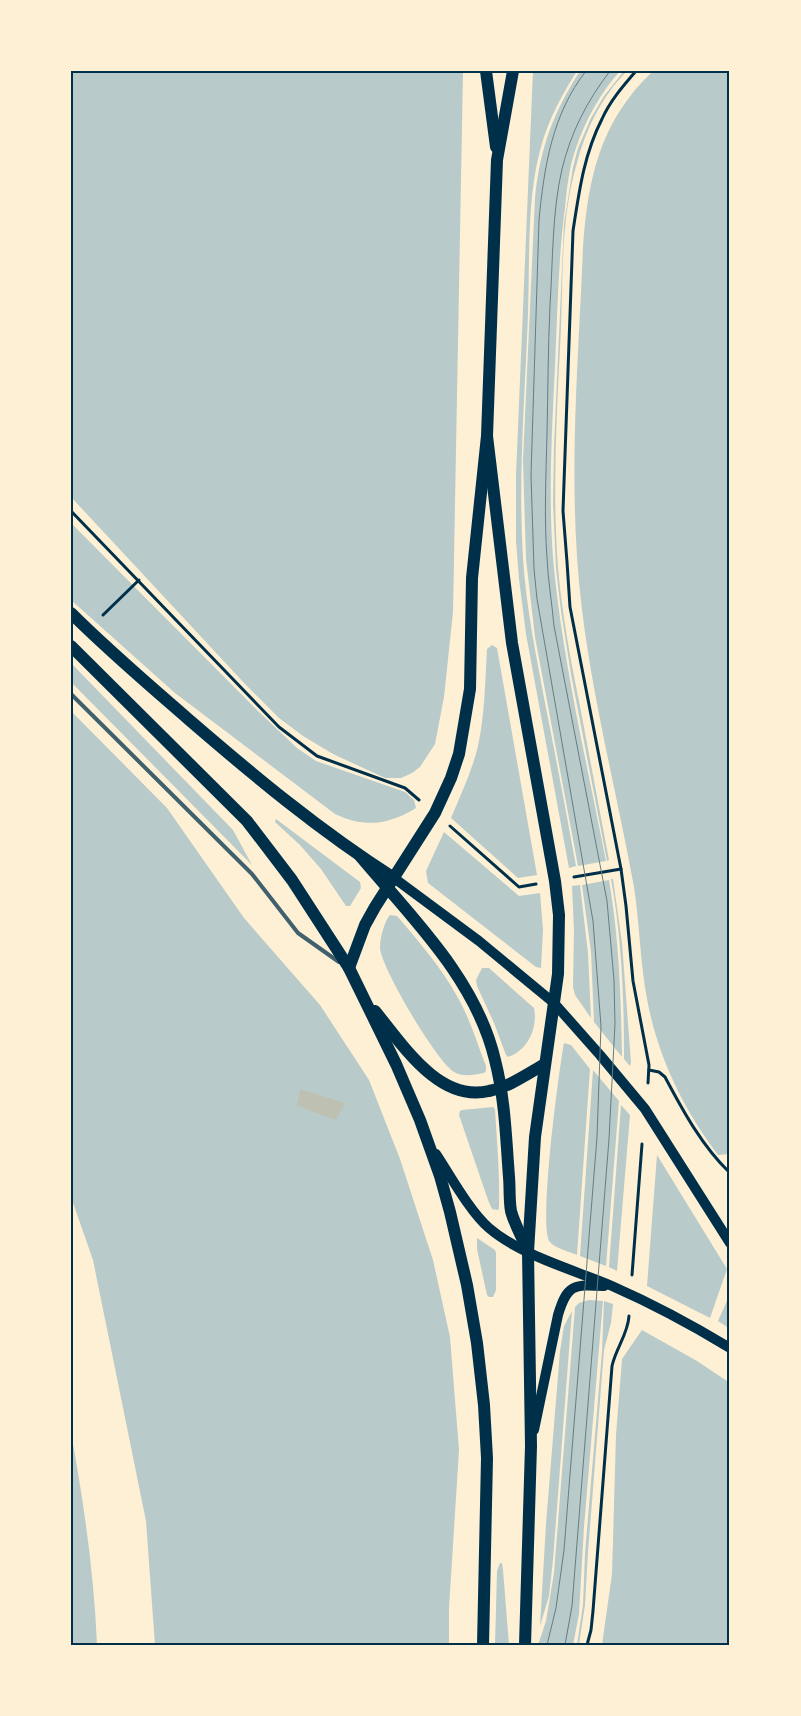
<svg xmlns="http://www.w3.org/2000/svg" width="801" height="1716" font-family="'Zilla Slab',serif">
<style>
.green{fill:#b9caca}
.building{fill:#bec0b2}
.lines{fill:none;stroke-linecap:round;stroke-linejoin:round}
.path{stroke:#003049;stroke-width:3}
.service{stroke:#3f606c;stroke-width:4}
.secondary{stroke:#003049;stroke-width:10}
.primary{stroke:#003049;stroke-width:12}
.tram{stroke:#657d81;stroke-width:1}
.neatline{fill:none;stroke:#003049;stroke-width:2}
</style>
<rect width="100%" height="100%" fill="#fdf0d5"/>
<g class="green">
<polygon points="71,71 463,71 453,612 444,697 435,744 420,767 412,773 401,778 385,778 333,754 303,736 279,718 246,685 71,497"/>
<path d="M533,71H577C563,93 551,115 543,140C526,194 530,258 528,314C525,395 518,477 523,558C526,607 536,655 545,703C556,757 566,812 576,866L569,868L526,634L519,579L516,541V475Z"/>
<path d="M580,71H620C601,92 585,121 576,148C569,167 567,188 565,208C559,252 558,297 556,342C553,417 547,494 554,569C564,667 587,764 606,861L578,866L535,637L526,559L523,460L535,198C540,148 553,113 580,71Z"/>
<path d="M624,71H627C602,96 586,129 577,163C561,216 563,274 561,328C557,408 552,488 558,568C562,613 570,657 579,701C589,754 599,807 609,860L607,861L571,674L561,611L556,568L553,503L554,446L564,224L573,167L578,148L591,118L604,96Z"/>
<path d="M653,71H730V1154L718,1155C684,1110 659,1059 648,1004C640,965 640,926 634,887C614,777 584,668 577,556C570,453 579,350 583,247C588,178 600,121 653,71Z"/>
<path d="M71,523L259,712L297,748L316,761L405,792L414,800L416,808C388,825 365,828 335,814L175,693L71,600Z"/>
<path d="M492,645L497,648L537,875L518,878L451,818C461,794 472,771 478,746C485,714 485,682 487,649Z"/>
<polygon points="71,663 233,830 252,865 71,682"/>
<polygon points="71,711 167,808 244,918 320,1005 369,1080 400,1159 433,1260 450,1337 459,1450 449,1608 449,1645 155,1645 146,1521 93,1260 71,1197"/>
<polygon points="276,819 360,882 361,888 350,906 346,906 321,869 300,845 275,822"/>
<polygon points="444,832 519,896 540,893 543,930 541,968 536,967 428,883 426,871"/>
<path d="M611,879H613L622,943L631,1063L630,1066L624,1059C624,999 622,939 611,879Z"/>
<path d="M609,880C619,938 621,997 622,1057L594,1022L591,952L582,885Z"/>
<polygon points="580,885 588,953 591,1018 575,995 573,987 574,931 572,886"/>
<path d="M390,915L397,916C419,942 442,968 458,998C470,1019 477,1043 486,1066V1071L484,1073C474,1075 462,1077 454,1072C436,1061 381,967 380,948C380,938 384,922 390,915Z"/>
<path d="M482,968H489L534,1008C538,1027 528,1051 508,1057L506,1055L494,1023L477,986L476,980Z"/>
<path d="M564,1043L571,1045L590,1069L577,1255C570,1252 555,1248 550,1242C538,1227 559,1069 564,1043Z"/>
<polygon points="593,1070 619,1101 606,1266 580,1256"/>
<polygon points="621,1105 630,1115 617,1271 609,1267"/>
<path d="M493,1107L495,1109C497,1143 500,1176 499,1209L497,1210L492,1209L488,1200L459,1115L460,1111L462,1110Z"/>
<polygon points="657,1155 727,1269 710,1318 647,1286"/>
<polygon points="477,1238 495,1250 496,1253 496,1290 493,1297 489,1297 487,1295 477,1249"/>
<polygon points="730,1294 730,1329 718,1321"/>
<polygon points="589,1300 603,1301 584,1527 579,1614 573,1645 538,1645 546,1621 554,1573 575,1307 579,1303"/>
<polygon points="604,1301 613,1304 611,1323 604,1350 588,1552 585,1605 579,1644 577,1645 583,1605 585,1553 602,1352"/>
<polygon points="572,1311 553,1560 549,1596 540,1626 546,1524 560,1351 564,1326"/>
<polygon points="642,1330 697,1361 730,1383 730,1645 602,1645 612,1574 616,1435 622,1359"/>
<path d="M71,1433C84,1503 94,1574 97,1645H71Z"/>
<polygon points="500,1563 502,1563 503,1570 509,1645 495,1645 497,1571"/>
</g>
<polygon class="building" points="300,1089 345,1103 336,1120 297,1106"/>
<g class="lines">
<g class="path">
<path d="M636,71C623,86 610,101 602,119C584,154 579,192 573,231L563,511L567,562L570,607L621,869L626,906L633,981L649,1065L648,1083"/>
<polyline points="71,511 279,727 317,756 405,788 419,800"/>
<polyline points="103,615 139,580"/>
<polyline points="450,826 519,887 536,884"/>
<polyline points="574,877 621,869"/>
<path d="M649,1070L659,1072L665,1077C683,1111 702,1146 730,1173"/>
<polyline points="632,1275 642,1144"/>
<path d="M587,1645L591,1630L593,1611L612,1366C616,1348 628,1334 629,1316"/>
</g>
<polyline class="service" points="71,694 252,874 298,933 339,962"/>
<g class="secondary">
<polyline points="394,878 479,941 554,1003 600,1055 645,1109 730,1243"/>
<path d="M436,1154C450,1175 470,1212 489,1228C520,1255 574,1270 612,1286C653,1304 692,1325 730,1348"/>
<path d="M534,1430L558,1315C567,1285 573,1284 604,1286"/>
</g>
<g class="primary">
<polyline points="486,71 496,147"/>
<polyline points="487,436 512,643 555,881 559,915 558,974 535,1137 528,1252 531,1446 525,1645"/>
<path d="M71,613C108,650 148,684 187,718C253,775 320,831 394,878"/>
<polyline points="71,646 247,821 292,880 349,968 396,1064 420,1120 440,1176 450,1212 467,1285 477,1343 484,1405 487,1458 483,1645"/>
<path d="M360,856C412,918 476,979 495,1060C505,1099 506,1138 509,1177C510,1188 509,1200 511,1211C514,1223 521,1235 526,1247"/>
<polyline points="349,968 365,925 375,907 435,813 451,778 459,754 470,689 472,578 487,436 497,160 513,71"/>
<path d="M375,1011C402,1044 439,1103 489,1091C509,1087 527,1074 545,1064"/>
</g>
<g class="tram">
<path d="M547,1645L556,1608L564,1550L597,1137L601,1026L593,921L537,599L534,569L531,475L539,220C544,168 552,114 586,71"/>
<path d="M565,1645L572,1606L609,1139L615,1024L614,980L607,901L554,626C552,603 548,581 547,558C544,517 546,475 547,433C548,390 548,347 550,305C553,260 552,212 562,169C571,132 587,101 610,71"/>
</g>
</g>
<rect width="801" height="1716" fill="none" stroke="#fdf0d5" stroke-width="145"/>
<rect x="72" y="72" width="656" height="1572" class="neatline"/>
</svg>
